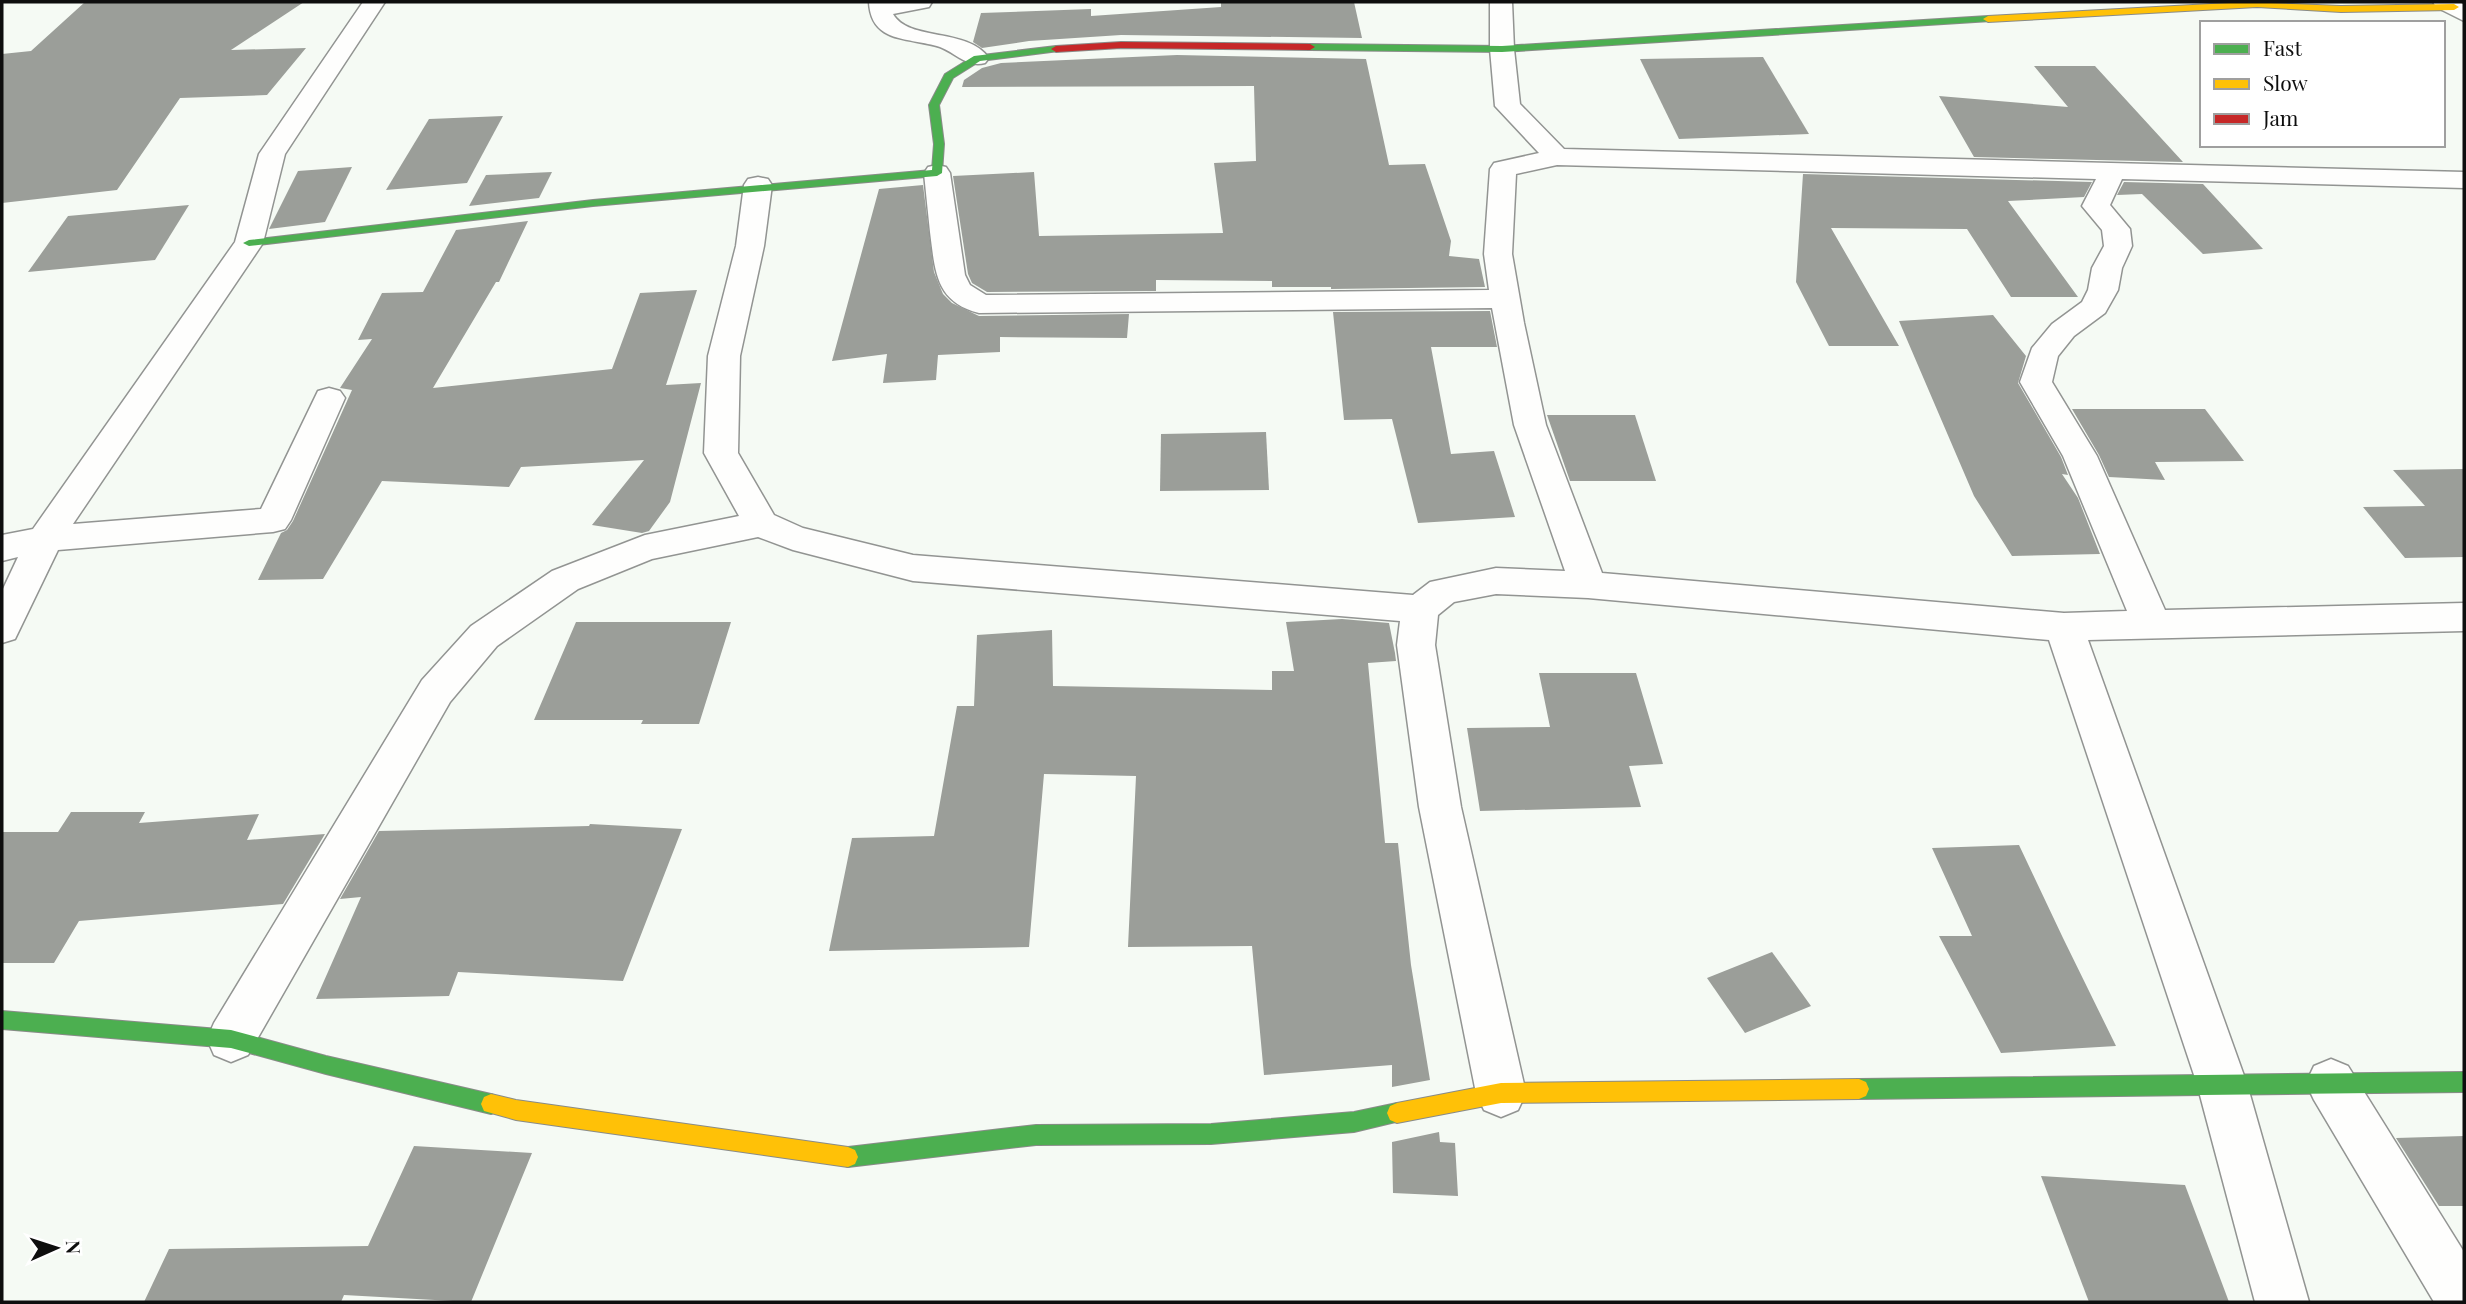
<svg xmlns="http://www.w3.org/2000/svg" width="2466" height="1304" font-family="'Playfair Display',serif">
<style>
.building{fill:#9b9e99}
.lines{fill:none;stroke-linecap:round;stroke-linejoin:round}
.street-casing{stroke:#929492;stroke-width:3}
.fast-casing{stroke:#898b88;stroke-width:2}
.slow-casing{stroke:#898b88;stroke-width:2}
.jam-casing{stroke:#898b88;stroke-width:2}
.street{fill:#fefefd;fill-rule:evenodd}
.fast{fill:#4caf50;fill-rule:evenodd}
.slow{fill:#ffc107;fill-rule:evenodd}
.jam{fill:#c62828;fill-rule:evenodd}
</style>
<rect width="100%" height="100%" fill="#f5faf4"/>
<g class="building">
<polygon points="85,2 304,2 231,50 306,48 267,95 180,98 117,190 2,203 2,54 31,51"/>
<polygon points="1221,2 1354,2 1362,38 1121,35 1029,41 982,48 973,42 981,13 1091,9 1091,16 1221,7"/>
<polygon points="1177,55 1366,59 1389,165 1425,164 1451,241 1449,256 1479,259 1485,287 1331,289 1331,287 1272,287 1272,281 1156,280 1156,291 987,292 972,283 968,274 953,176 1034,172 1039,236 1223,233 1214,163 1256,161 1254,86 962,87 964,80 982,68 1001,63"/>
<polygon points="1763,57 1809,134 1679,139 1640,59"/>
<polygon points="2034,66 2095,66 2183,162 1974,157 1939,96 2068,107"/>
<polygon points="503,116 467,183 386,190 429,119"/>
<polygon points="352,167 325,222 269,229 298,171"/>
<polygon points="552,172 539,198 469,206 486,175"/>
<polygon points="1803,174 2092,182 2084,197 2008,201 2078,297 2011,297 1967,229 1831,228 1899,346 1829,346 1796,282"/>
<polygon points="2124,182 2203,184 2263,249 2203,254 2142,194 2117,195"/>
<polygon points="923,185 934,272 943,294 952,303 979,316 1129,314 1127,338 1000,337 1000,352 938,355 936,380 883,383 887,354 832,361 879,189"/>
<polygon points="189,205 155,260 28,272 68,216"/>
<polygon points="528,221 499,282 496,282 433,388 612,369 640,293 697,290 666,385 701,383 670,502 649,531 642,533 592,525 644,460 521,467 509,487 382,481 323,579 258,580 281,533 287,530 293,521 352,390 340,388 372,339 358,340 382,293 423,292 456,230"/>
<polygon points="1490,311 1497,347 1431,347 1451,454 1494,451 1515,517 1418,523 1392,419 1344,420 1333,312"/>
<polygon points="1993,315 2026,356 2018,383 2061,457 2068,475 2062,474 2078,498 2100,554 2012,556 1974,496 1899,321"/>
<polygon points="2072,409 2205,409 2244,461 2155,462 2165,480 2109,477 2099,455"/>
<polygon points="1547,415 1635,415 1656,481 1570,481"/>
<polygon points="1266,432 1269,490 1160,491 1161,434"/>
<polygon points="2464,469 2464,557 2405,558 2363,507 2425,506 2393,470"/>
<polygon points="1342,619 1389,623 1395,653 1396,661 1368,663 1385,843 1398,843 1411,965 1430,1080 1392,1087 1392,1065 1264,1075 1252,946 1128,947 1136,776 1044,774 1029,947 829,951 852,838 934,836 957,706 974,706 977,635 1052,630 1053,686 1272,690 1272,671 1294,671 1286,622"/>
<polygon points="576,622 731,622 699,724 641,724 643,720 534,720"/>
<polygon points="1539,673 1636,673 1663,764 1629,766 1641,807 1480,811 1467,728 1550,727"/>
<polygon points="71,812 145,812 139,823 259,814 247,840 325,834 283,904 79,921 54,963 2,963 2,832 58,832"/>
<polygon points="590,824 682,829 623,981 458,972 449,996 316,999 361,897 340,899 379,831 589,826"/>
<polygon points="2019,845 2063,938 2116,1046 2001,1053 1939,936 1972,936 1932,848"/>
<polygon points="1772,952 1811,1006 1745,1033 1707,978"/>
<polygon points="1439,1132 1440,1142 1455,1143 1458,1196 1393,1193 1392,1142"/>
<polygon points="2464,1136 2464,1206 2439,1206 2396,1138"/>
<polygon points="414,1146 532,1153 471,1302 344,1295 341,1302 144,1302 169,1249 368,1246"/>
<polygon points="2041,1176 2185,1185 2229,1302 2089,1302"/>
</g>
<g class="lines">
<g class="street-casing">
<g id="street">
<polygon points="363,2 385,2 285,154 263,243 73,524 261,509 318,391 329,388 340,391 345,398 291,520 285,529 273,532 58,550 15,639 2,643 2,591 18,557 2,561 2,535 33,529 235,242 259,154"/>
<path d="M869,2H932L929,7L893,14C909,42 967,27 989,58L985,63C967,68 956,53 940,47C909,37 871,44 869,2Z"/>
<path d="M1490,2H1512L1514,49L1520,104L1564,149L2464,172V188L2122,179L2110,205L2130,229L2132,246L2122,268L2118,290L2105,313L2074,336L2058,356L2052,382L2097,456L2165,610L2464,603V631L2088,640L2247,1084L2309,1302H2255L2197,1084L2049,640L1588,598L1496,594L1454,602L1438,615L1435,645L1461,807L1526,1093L1518,1110L1501,1117L1484,1110L1476,1093L1419,807L1397,645L1400,621L913,581L793,550L758,537L652,559L578,589L497,646L450,702L248,1055L231,1062L214,1055L207,1039L214,1023L422,680L471,626L552,571L645,535L739,516L704,453L708,356L736,246L744,185L748,179L758,177L768,179L772,185L764,246L740,356L738,453L774,515L803,528L913,555L1413,595L1430,582L1496,568L1565,571L1514,425L1492,308L979,313C935,302 935,270 930,232C928,213 926,193 924,173L928,167L937,165L946,167L950,173L965,275L970,285L986,295L1489,290L1484,254L1490,169L1494,163L1539,153L1495,106L1490,49ZM1557,165L2096,179L2082,206L2102,230L2104,246L2092,268L2088,290L2082,302L2052,324L2032,348L2020,382L2063,456L2127,611L2064,613L1602,573L1546,425L1524,323L1512,254L1516,174Z"/>
<polygon points="2433,2 2460,2 2464,5 2464,21 2436,7"/>
<polygon points="2331,1059 2348,1066 2464,1252 2464,1302 2434,1302 2314,1100 2306,1083 2314,1066"/>
</g>
</g>
<g class="fast-casing">
<g id="fast">
<polygon points="1988,16 1991,17 1991,21 1502,52 1310,50 1305,47 1310,44 1502,46"/>
<polygon points="1056,46 1061,49 1059,51 980,61 953,78 939,105 944,144 942,173 937,176 593,206 249,246 243,243 249,240 593,200 932,170 934,144 929,105 945,74 974,56"/>
<polygon points="2,1011 231,1030 326,1056 491,1094 498,1097 501,1104 498,1111 491,1114 326,1074 231,1048 2,1029"/>
<polygon points="2464,1072 2464,1092 1859,1099 1852,1096 1849,1089 1852,1082 1859,1079"/>
<polygon points="1397,1103 1404,1106 1407,1113 1404,1120 1354,1132 1211,1144 1036,1145 848,1167 841,1164 838,1157 841,1150 848,1147 1036,1125 1211,1124 1354,1112"/>
</g>
</g>
<g class="slow-casing">
<g id="slow">
<polygon points="2248,2 2341,6 2454,4 2459,7 2454,10 2341,12 2257,7 1988,22 1983,19 1988,16"/>
<polygon points="1859,1079 1866,1082 1869,1089 1866,1096 1859,1099 1501,1103 1397,1123 1390,1120 1387,1113 1390,1106 1397,1103 1501,1083"/>
<polygon points="491,1094 516,1100 848,1147 855,1150 858,1157 855,1164 848,1167 516,1120 484,1111 481,1104 484,1097"/>
</g>
</g>
<g class="jam-casing">
<polygon id="jam" points="1121,42 1310,44 1315,47 1310,50 1121,48 1056,52 1051,49 1056,46"/>
</g>
<use href="#street" class="street"/>
<use href="#fast" class="fast"/>
<use href="#slow" class="slow"/>
<use href="#jam" class="jam"/>
</g>
<rect width="2466" height="1304" fill="none" stroke="#0e0e0e" stroke-width="7"/>
<rect x="2200" y="21" width="245" height="126" fill="#ffffff" stroke="#9f9f9f" stroke-width="2"/>
<rect x="2214" y="44" width="35" height="10" fill="#4caf50" stroke="#9f9f9f" stroke-width="2"/>
<text x="2263" y="56" font-size="21" fill="#0e0e0e">Fast</text>
<rect x="2214" y="79" width="35" height="10" fill="#ffc107" stroke="#9f9f9f" stroke-width="2"/>
<text x="2263" y="91" font-size="21" fill="#0e0e0e">Slow</text>
<rect x="2214" y="114" width="35" height="10" fill="#c62828" stroke="#9f9f9f" stroke-width="2"/>
<text x="2263" y="126" font-size="21" fill="#0e0e0e">Jam</text>
<g transform="translate(56 1248) rotate(87)" stroke="#ffffff" stroke-width="5" paint-order="stroke">
<path d="M0-5L12 26L0 18L-12 26Z" fill="#0e0e0e"/>
<text y="-10" font-size="19" font-weight="bold" text-anchor="middle" fill="#0e0e0e">N</text>
</g>
</svg>
